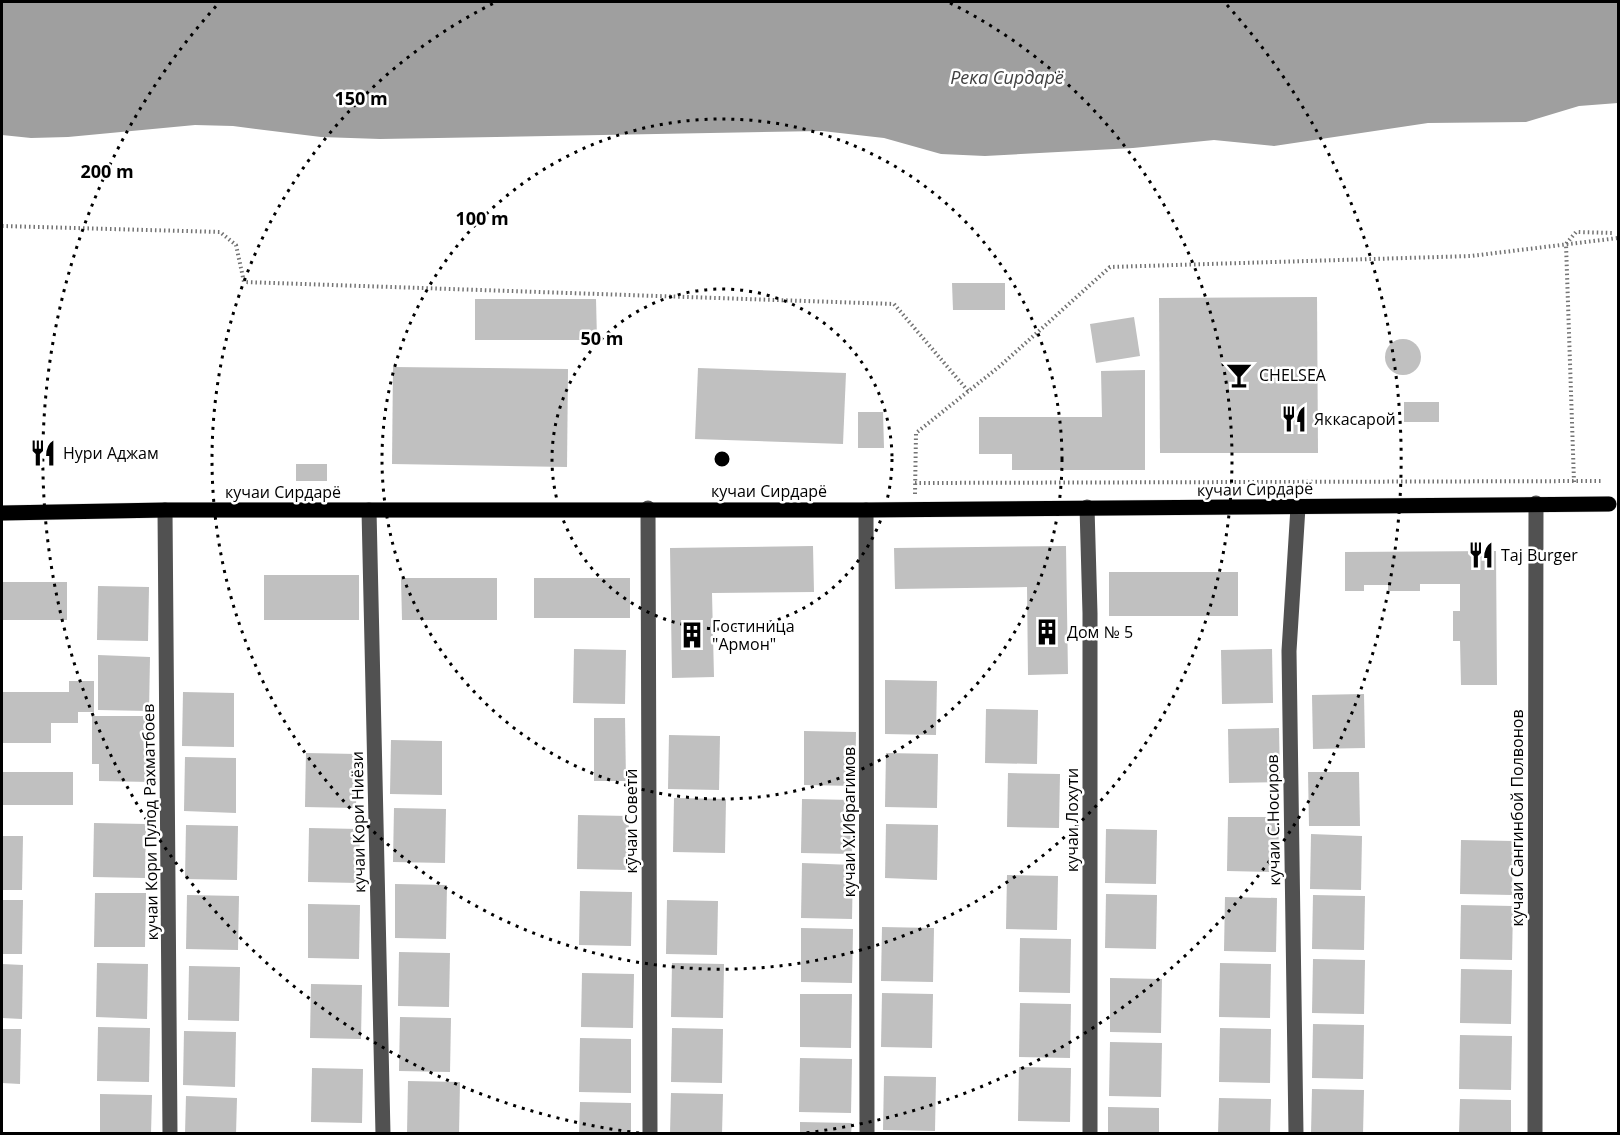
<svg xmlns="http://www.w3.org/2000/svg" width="1620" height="1135" font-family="'Open Sans',sans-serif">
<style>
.water{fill:#9f9f9f}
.building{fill:#c0c0c0}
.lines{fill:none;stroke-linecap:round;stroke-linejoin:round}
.major-casing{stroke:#dbdbdb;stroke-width:16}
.path{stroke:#737373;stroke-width:4;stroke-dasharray:1.5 3;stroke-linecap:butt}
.minor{stroke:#515151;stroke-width:15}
.major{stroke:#000;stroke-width:15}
.ring{fill:none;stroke:#000;stroke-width:3;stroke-dasharray:3 6}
.labels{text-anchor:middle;stroke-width:5;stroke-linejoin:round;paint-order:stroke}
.poi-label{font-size:16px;fill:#000;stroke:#fff;text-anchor:start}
.street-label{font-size:16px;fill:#000;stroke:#fff}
.water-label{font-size:18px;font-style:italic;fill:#404040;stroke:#fff}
.centre{fill:#000;stroke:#fff;stroke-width:3}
.ring-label{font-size:18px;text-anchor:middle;font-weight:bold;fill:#000;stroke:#fff;stroke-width:5;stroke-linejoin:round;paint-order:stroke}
</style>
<rect width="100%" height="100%" fill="#fff"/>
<polygon class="water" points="2,2 1618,2 1618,103 1579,106 1526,122 1428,123 1274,146 1214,140 1133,148 985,156 941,154 884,138 822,131 380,139 321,137 233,126 195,125 68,137 31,138 2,135"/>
<g class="building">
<polygon points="952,283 1005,283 1005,310 953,310"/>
<polygon points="1317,297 1318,453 1160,453 1159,298"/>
<polygon points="475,299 596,299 597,340 475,340"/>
<polygon points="1134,317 1140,356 1096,363 1090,324"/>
<circle cx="1403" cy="357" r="18"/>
<polygon points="393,367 568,369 567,467 392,464"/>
<polygon points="698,368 846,373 843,444 695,439"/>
<polygon points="1145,370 1145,470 1012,470 1012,454 979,454 979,417 1102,417 1101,371"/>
<rect x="1404" y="402" width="35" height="20"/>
<polygon points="858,412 883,412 884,448 858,448"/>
<rect x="296" y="464" width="31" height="17"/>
<polygon points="813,546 814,592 712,593 714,677 672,678 670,548"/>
<polygon points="1066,546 1068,674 1028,675 1027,587 895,589 894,548"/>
<polygon points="1496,551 1497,685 1461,685 1460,641 1453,641 1453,611 1460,611 1460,584 1420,584 1420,591 1388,591 1388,585 1364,585 1364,591 1345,591 1345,552"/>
<rect x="1109" y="572" width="129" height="44"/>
<rect x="264" y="575" width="95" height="45"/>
<polygon points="401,578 497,578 497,620 402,620"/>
<rect x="534" y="578" width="96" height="40"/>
<rect x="2" y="582" width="65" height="38"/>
<polygon points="98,586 149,587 148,641 97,640"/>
<polygon points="574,649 626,650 625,704 573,703"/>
<polygon points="1272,649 1273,703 1222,704 1221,650"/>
<polygon points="98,655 150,657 149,711 98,710"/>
<polygon points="885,680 937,681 936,735 885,734"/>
<polygon points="69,681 94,681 94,712 78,712 78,723 51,723 51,743 2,743 2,692 69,692"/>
<polygon points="183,692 234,693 234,747 182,746"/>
<polygon points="1364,694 1365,748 1313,749 1312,695"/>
<polygon points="986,709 1038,710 1037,764 985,763"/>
<polygon points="92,716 150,716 151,782 99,781 99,764 92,764"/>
<polygon points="594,718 625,718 626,781 594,781"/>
<polygon points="1279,728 1280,782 1229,783 1228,729"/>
<polygon points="804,731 856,732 855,786 804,785"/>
<polygon points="669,735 720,736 719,790 668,789"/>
<polygon points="391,740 442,741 442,795 390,794"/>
<polygon points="306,753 357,754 356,808 305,807"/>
<polygon points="886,753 938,754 937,808 885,807"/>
<polygon points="185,757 236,758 236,813 184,811"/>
<rect x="2" y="772" width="71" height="33"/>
<polygon points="1308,772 1359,772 1360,826 1309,826"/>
<polygon points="1008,773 1060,774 1059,828 1007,827"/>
<polygon points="674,798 726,799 725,853 673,852"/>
<polygon points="802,799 853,800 852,854 801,853"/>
<polygon points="394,808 446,809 445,863 393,862"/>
<polygon points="578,815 629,816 628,870 577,869"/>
<polygon points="1228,817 1279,817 1278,872 1227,871"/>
<polygon points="94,823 146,824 145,878 93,877"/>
<polygon points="886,824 938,825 937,880 885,878"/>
<polygon points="186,825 238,826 237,880 185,879"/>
<polygon points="309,828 360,829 359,883 308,882"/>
<polygon points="1106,829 1157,830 1156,884 1105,883"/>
<polygon points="1311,834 1362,836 1361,890 1310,889"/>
<polygon points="2,836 23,836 22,890 2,890"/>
<polygon points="1461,840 1513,841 1512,895 1460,894"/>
<polygon points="802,863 853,865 852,919 801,918"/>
<polygon points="1007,875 1058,876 1057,930 1006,929"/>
<polygon points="395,884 447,885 446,939 395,938"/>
<polygon points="580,891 632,892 631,946 579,945"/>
<polygon points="95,893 146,893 145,947 94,947"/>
<polygon points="1106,894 1157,895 1156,949 1105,948"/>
<polygon points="187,895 239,896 238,950 186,949"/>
<polygon points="1313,895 1365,896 1364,950 1312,949"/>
<polygon points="1225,897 1277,898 1276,952 1224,951"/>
<polygon points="2,900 23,900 22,954 2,954"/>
<polygon points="667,900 718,901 717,955 666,954"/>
<polygon points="308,904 360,905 359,959 308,958"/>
<polygon points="1461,905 1513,906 1512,960 1460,959"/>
<polygon points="882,927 934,928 933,982 881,981"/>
<polygon points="801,928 853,929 852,983 801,982"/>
<polygon points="1020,938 1071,939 1070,993 1019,992"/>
<polygon points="399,952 450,953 449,1007 398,1006"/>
<polygon points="1313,959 1365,960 1364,1014 1312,1013"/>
<polygon points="97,963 148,964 147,1019 96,1017"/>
<polygon points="672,963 724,964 723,1018 671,1017"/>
<polygon points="1220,963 1271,964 1270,1018 1219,1017"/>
<polygon points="2,964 23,965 22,1019 2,1018"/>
<polygon points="189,966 240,967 239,1021 188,1020"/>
<polygon points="1461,969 1512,970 1511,1024 1460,1023"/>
<polygon points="582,973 634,974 633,1028 581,1027"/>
<polygon points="1110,978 1162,979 1161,1033 1110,1032"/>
<polygon points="311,984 362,985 361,1039 310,1038"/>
<polygon points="882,993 933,994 932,1048 881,1047"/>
<polygon points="800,994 852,994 851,1048 800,1047"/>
<polygon points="1020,1003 1071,1004 1070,1058 1019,1057"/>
<polygon points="400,1017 451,1018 450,1072 399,1071"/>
<polygon points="1313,1024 1364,1025 1363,1079 1312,1078"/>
<polygon points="98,1027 150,1028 149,1082 97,1081"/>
<polygon points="672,1028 723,1029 722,1083 671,1082"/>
<polygon points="1220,1028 1271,1029 1270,1083 1219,1082"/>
<polygon points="2,1029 21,1029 20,1084 2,1083"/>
<polygon points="184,1031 236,1032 235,1087 183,1085"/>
<polygon points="1460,1035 1512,1036 1511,1090 1459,1089"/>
<polygon points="580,1038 631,1039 631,1093 579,1092"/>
<polygon points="1110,1042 1162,1043 1161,1097 1109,1096"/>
<polygon points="800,1058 852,1059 851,1113 799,1112"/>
<polygon points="1019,1067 1071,1068 1070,1122 1018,1121"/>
<polygon points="312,1068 363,1069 362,1123 311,1122"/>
<polygon points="884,1076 936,1077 935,1131 883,1130"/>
<polygon points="408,1081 460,1082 459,1134 407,1134"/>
<polygon points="1312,1089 1364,1090 1363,1134 1311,1134"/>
<polygon points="671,1093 723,1094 722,1134 670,1134"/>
<polygon points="100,1094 152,1095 151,1134 100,1134"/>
<polygon points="186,1096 237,1098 236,1134 185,1134"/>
<polygon points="1219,1098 1271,1099 1270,1134 1218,1134"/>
<polygon points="1460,1099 1511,1100 1511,1134 1459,1134"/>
<polygon points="580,1102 631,1103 631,1134 579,1134"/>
<polygon points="1108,1107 1159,1108 1159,1134 1108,1134"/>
<polygon points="800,1122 852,1123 851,1134 800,1134"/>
</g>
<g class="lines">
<g class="major-casing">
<polyline id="major" points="2,513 165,510 866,510 1609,504"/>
</g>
<g class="path">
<polyline points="2,226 220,232 236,245 244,282 894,304 968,391"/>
<polyline points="1574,482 1566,244 1576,232 1614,233"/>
<polyline points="915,483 1601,481"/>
<polyline points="915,494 916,433 1000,366 1110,267 1471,256 1618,238"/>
</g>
<g class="minor">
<polyline points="1087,507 1090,613 1090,1134"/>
<polyline points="648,508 650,1134"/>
<polyline points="165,510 170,1134"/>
<polyline points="369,510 383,1134"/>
<polyline points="866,510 867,1134"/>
<polyline points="1296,1134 1289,651 1298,507"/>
<polyline points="1535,1134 1536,503"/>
</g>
<use href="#major" class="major"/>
</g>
<g class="ring">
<circle cx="722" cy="459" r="170"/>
<circle cx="722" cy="459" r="340"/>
<path d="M950 3A510 510 0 1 1 494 3"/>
<path d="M639 1133A679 679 0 0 1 217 5M1227 5A679 679 0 0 1 805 1133"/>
</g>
<defs>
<g id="bar-bare" transform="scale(2.07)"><path d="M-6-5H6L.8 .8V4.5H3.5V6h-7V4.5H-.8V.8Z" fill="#000" stroke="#fff" stroke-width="2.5" paint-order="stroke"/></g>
<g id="restaurant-bare" transform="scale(2.07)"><path d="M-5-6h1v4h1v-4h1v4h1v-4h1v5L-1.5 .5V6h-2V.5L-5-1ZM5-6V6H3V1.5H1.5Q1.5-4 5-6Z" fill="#000" stroke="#fff" stroke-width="2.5" paint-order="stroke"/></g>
<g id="building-bare" transform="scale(2.07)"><path d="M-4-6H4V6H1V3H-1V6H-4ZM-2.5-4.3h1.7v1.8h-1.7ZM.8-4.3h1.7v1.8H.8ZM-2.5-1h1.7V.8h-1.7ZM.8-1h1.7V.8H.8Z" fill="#000" stroke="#fff" stroke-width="2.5" paint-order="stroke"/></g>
</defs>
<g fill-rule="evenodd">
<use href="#bar-bare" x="1239" y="375"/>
<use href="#restaurant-bare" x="1294" y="419"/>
<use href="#restaurant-bare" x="43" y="453"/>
<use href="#restaurant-bare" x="1481" y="555"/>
<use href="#building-bare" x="1047" y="632"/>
<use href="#building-bare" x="692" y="635"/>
</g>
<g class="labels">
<g class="poi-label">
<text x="1259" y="381">CHELSEA</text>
<text x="1314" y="425">Яккасарой</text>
<text x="63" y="459">Нури Аджам</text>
<text x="1501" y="561">Taj Burger</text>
<text x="712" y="632">Гостиница<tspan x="712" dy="18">"Армон"</tspan></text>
<text x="1067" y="638">Дом № 5</text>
</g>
<g class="street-label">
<text transform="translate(1255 489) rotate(-1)" y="6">кучаи Сирдарё</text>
<text x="769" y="497">кучаи Сирдарё</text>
<text x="283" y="498">кучаи Сирдарё</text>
<text transform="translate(1517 818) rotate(-90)" y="6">кучаи Сангинбой Полвонов</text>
<text transform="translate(1072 820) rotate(-90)" y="6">кучаи Лохути</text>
<text transform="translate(1273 820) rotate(-91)" y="6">кучаи С.Носиров</text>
<text transform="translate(631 821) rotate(-90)" y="6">кӯчаи Советӣ</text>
<text transform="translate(150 822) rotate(-91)" y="6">кучаи Кори Пулод Рахматбоев</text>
<text transform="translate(358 822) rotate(-91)" y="6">кучаи Кори Ниёзи</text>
<text transform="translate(849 822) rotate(-90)" y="6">кучаи Х.Ибрагимов</text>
</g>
<g class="water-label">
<text x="1007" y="84">Река Сирдарё</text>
</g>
</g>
<circle cx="722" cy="459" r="9" class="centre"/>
<g class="ring-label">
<text x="361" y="105">150 m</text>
<text x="107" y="178">200 m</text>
<text x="482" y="225">100 m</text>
<text x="602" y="345">50 m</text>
</g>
<rect width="1620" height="1135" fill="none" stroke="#000000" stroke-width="6"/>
</svg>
